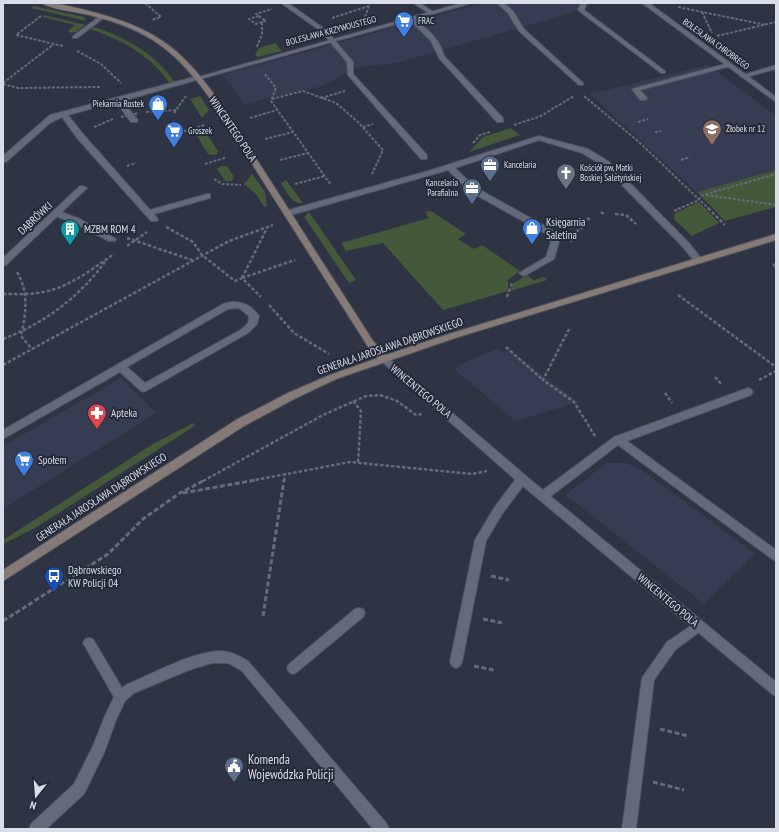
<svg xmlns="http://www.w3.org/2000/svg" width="779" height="832" font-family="'PT Sans Narrow',sans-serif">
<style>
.built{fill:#363d53}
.green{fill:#44583a}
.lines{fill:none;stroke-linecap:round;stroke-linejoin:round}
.lane-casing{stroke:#4d525f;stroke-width:2}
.street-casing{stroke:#4d525f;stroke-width:2}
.secondary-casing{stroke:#4d525f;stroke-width:2}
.path-far2{stroke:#666b79;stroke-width:2;stroke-dasharray:3 1.5;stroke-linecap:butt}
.path-far1{stroke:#666b79;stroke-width:2.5;stroke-dasharray:3.5 2;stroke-linecap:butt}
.path{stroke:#666b79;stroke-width:3;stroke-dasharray:5 2.5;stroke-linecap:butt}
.lane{fill:#646a7c;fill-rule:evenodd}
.street{fill:#646a7c;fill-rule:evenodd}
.secondary{fill:#867a76;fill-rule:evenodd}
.path-bridge{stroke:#666b79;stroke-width:2;stroke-dasharray:3 1.5;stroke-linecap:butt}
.labels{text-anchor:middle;stroke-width:4;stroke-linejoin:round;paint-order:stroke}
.far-poi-label{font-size:9px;fill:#d9dde7;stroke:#252a3a;text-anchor:start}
.far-street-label{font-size:9px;fill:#d9dde7;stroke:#252a3a}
.street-label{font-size:11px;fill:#d9dde7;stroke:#252a3a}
.poi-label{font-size:11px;fill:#d9dde7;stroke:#252a3a;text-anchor:start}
.near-poi-label{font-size:13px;fill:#d9dde7;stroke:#252a3a;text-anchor:start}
</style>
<rect width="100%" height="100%" fill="#2f3444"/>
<g class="built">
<polygon points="482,3 591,3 588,7 571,13 400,62 356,68 323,86 244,104 231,85 222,75"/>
<polygon points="708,65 776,116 776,170 697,192 590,94"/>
<polygon points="497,349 501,352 510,350 578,402 516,421 454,369 467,361"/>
<polygon points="121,378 156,413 3,509 3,446"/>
<polygon points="606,463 626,463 642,470 755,554 704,604 566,495"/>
</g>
<g class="green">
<polygon points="34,6 84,17 86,21 31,8"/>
<polygon points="44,15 85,25 76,32 71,33 68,31 75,25 42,17"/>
<path d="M94,27C129,39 152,52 175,82L170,84C151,55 122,40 90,29Z"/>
<polygon points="275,43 282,51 258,57 255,55 259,48"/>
<polygon points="200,96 209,110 202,118 190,99"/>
<polygon points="511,128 520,135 469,152 483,137"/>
<polygon points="199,130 205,131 218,151 217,154 213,155 208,154 195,133"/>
<polygon points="221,166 227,166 234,177 232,181 225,181 217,169"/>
<polygon points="776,170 776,207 725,221 697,192"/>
<polygon points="252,174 265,192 267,206 264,207 256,194 244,184"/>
<path d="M286,180L303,203C292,205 286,191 281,183Z"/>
<polygon points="699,202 719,223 692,236 674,219 675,213"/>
<polygon points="431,211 466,234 458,239 474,249 482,245 520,271 508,280 508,291 443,310 383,243 346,251 341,243 429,218 425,212"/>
<polygon points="309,212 356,280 349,283 305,218 305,216"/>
<polygon points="527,275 534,280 544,277 547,280 510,291 514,283"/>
<polygon points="193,423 195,426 35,528 3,544 3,540 153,444"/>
</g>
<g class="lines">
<g class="lane-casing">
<g id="lane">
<polygon points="281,3 288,3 326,30 353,62 353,74 427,155 427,159 421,159 348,75 347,62 322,32"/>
<polygon points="413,3 420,3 435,13 430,14"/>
<polygon points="497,3 504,3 513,11 524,29 583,83 583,85 579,85 519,31 508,13"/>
<polygon points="581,3 587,3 584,10 665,71 665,73 661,73 579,11 578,10"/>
<polygon points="100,16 105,17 77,38 73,38 73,36"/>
<path d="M410,18H414C427,29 440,39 444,56L503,118V122H497L439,58L431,41L410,20Z"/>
<polygon points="729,63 731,64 731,66 640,90 647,98 646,100 640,100 632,89"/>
<polygon points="776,65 776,69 743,78 740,76"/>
<polygon points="198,76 200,77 200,79 122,101 138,120 137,122 131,122 116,102 68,115 83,134 150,210 207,194 210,194 210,198 154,214 158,219 157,221 151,221 77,138 62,117 50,123 6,162 3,162 3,156 50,115"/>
<polygon points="539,136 588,149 608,161 688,242 701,258 702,260 701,262 695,262 682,246 602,165 582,153 539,140 455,168 475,187 552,230 559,242 554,259 526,275 523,276 519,273 546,257 551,242 546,234 469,191 448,170 291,215 285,215 284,213 285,211 428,171"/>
<polygon points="56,210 80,219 116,239 115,241 109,241 74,223 53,215 53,211"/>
<path d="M231,302C243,301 252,306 259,316L257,324L248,333L144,392L141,391L120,372L3,439V430L223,304ZM239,308L249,316L248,323L242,329L145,383L127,367L228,309Z"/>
<polygon points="748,388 751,389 753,392 751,395 627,441 776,550 776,561 772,559 618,445 547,499 543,500 539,499 538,496 539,493 614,437"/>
<polygon points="522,475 526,476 527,479 526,482 502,514 486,541 462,662 460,666 456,668 452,666 450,662 475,540 494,508 518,476"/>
<polygon points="359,608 363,609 365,613 363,617 297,672 293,674 289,672 287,668 289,664 355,609"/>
<polygon points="698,621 702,622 704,626 702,630 675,650 654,680 636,829 622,829 642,678 667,642"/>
<path d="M89,638L93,639L122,688L126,685C152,674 193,651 222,651C231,652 240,656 248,661L387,824L389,829H373L242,671L228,663H212L189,670L134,693L125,701L116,720L104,753L84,794L46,829H29L31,824L74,784L93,746L104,718L114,697L83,643L85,639Z"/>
</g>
</g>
<g class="street-casing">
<g id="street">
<polygon points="462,3 472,3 200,79 195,78"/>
<polygon points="642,3 649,3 776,97 776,102"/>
<polygon points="80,186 83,186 87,188 6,265 3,266 3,258"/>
<polygon points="384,356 387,357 526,476 776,682 776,696 772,694 518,482 381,361 379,359"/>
</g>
</g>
<g class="secondary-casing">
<path id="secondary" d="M42,3C60,3 78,8 96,13C160,30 186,53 223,107L373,341L386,355L449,334L776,234V240L455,338L336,379L294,399L244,426L3,581V570L236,420L288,393L330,375L378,358L367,345L216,107C180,54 152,30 89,15C78,12 49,9 42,3Z"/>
</g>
<g class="path-far2">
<polyline points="145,3 161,17 152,20"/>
<polyline points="678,7 766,25"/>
<polyline points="702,12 712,33"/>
<polyline points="41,16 16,35 63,46"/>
<polyline points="259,16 249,19 256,24 262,22"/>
<polyline points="365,17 370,3"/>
<polyline points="332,18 369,6"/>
<polyline points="717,36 776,22"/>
<polyline points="257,47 262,34 262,22 266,21 256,14 272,9"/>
<polyline points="77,51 101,64 121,83"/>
<polyline points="265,74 276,88 271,101 331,185"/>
<polyline points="3,83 54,44"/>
<polyline points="3,84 18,88 100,87"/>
<polyline points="584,96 639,142 709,209"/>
<polyline points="321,98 345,91"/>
<polyline points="272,99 303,91 336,103 358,122 383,150 372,174"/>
<polyline points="146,112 176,110"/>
<polyline points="174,113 186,96"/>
<polyline points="250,118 277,110"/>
<polyline points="638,122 648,119"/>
<polyline points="514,125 541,116 574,96"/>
<polyline points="94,127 113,119"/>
<polyline points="363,127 373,124"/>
<polyline points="184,131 205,125"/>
<polyline points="655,132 661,131"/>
<polyline points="265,139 293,132"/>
<polyline points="473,143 480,135 490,132"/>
<polyline points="280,160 308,153"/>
<polyline points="681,160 690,157"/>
<polyline points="205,164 225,158"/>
<polyline points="127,166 136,163"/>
<polyline points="214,179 222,184 241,185"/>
<polyline points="295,184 325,176"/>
<polyline points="706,195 776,205"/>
<polyline points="678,209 697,201 703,195 776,174"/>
</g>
<g class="path-far1">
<polyline points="708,208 725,225"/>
<polyline points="674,211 680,208"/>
<polyline points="601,212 605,215"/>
<polyline points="615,214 626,215 636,224"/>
<polyline points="587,218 591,221"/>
<polyline points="166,227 193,242 202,255 235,281 242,278 261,297"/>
<polyline points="127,238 192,260"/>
<polyline points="571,242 575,233 585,225"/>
<polyline points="127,246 147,232"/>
<polyline points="773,264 776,267"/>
<path d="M17,272C29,292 26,314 21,336L32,349"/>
<polyline points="242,278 267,228"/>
<polyline points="242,278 295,260"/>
<path d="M3,294C16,294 30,295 43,292C70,287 92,269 114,254"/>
<polyline points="678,295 776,367"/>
<polyline points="507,297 512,283"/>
<polyline points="269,305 294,333 329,354"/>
<polyline points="569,329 543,380 574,402 595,436"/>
<path d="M3,339C45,323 78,298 105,262"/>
<polyline points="506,347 543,380"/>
<polyline points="3,365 229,241 273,225"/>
<polyline points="715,377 721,384"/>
<polyline points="759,380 776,371"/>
<polyline points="665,393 672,403"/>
<polyline points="353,401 361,411 358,463"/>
<polyline points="203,481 323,415 366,396 380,395 397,401 416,415 422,414"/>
<polyline points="250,481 350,462 472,474 487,471"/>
<polyline points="284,481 285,473"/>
</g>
<g class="path">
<polyline points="183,493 256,480"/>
<polyline points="491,576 509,580"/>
<polyline points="263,616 284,480"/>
<polyline points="483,619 502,623"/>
<polyline points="3,621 108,554 143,519 180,493 205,480"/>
<polyline points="474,666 494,670"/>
<polyline points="660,729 688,736"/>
<polyline points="653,782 684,790"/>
</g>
<use href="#lane" class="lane"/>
<use href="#street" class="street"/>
<use href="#secondary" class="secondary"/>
<polyline class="path-bridge" points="121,117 138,113"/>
</g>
<defs>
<g id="supermarket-pin" transform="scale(1)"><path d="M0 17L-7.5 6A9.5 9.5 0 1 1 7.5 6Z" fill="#3f7fe0" stroke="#252a3a"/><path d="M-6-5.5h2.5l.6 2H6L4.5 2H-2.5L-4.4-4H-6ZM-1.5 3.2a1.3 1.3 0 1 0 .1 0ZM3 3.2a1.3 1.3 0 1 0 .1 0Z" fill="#fff"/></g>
<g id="shop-pin" transform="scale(1)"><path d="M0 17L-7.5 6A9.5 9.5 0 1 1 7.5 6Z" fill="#3f7fe0" stroke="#252a3a"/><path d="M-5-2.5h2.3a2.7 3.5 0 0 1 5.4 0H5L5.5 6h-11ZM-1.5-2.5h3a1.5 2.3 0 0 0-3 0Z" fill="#fff"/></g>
<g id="school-pin" transform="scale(1)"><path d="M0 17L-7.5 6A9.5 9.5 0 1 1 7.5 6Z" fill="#8d6e63" stroke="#252a3a"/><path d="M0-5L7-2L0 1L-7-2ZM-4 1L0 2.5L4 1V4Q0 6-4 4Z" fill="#fff"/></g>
<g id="office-pin" transform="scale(1)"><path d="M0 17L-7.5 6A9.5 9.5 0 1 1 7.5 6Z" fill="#5c6f8a" stroke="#252a3a"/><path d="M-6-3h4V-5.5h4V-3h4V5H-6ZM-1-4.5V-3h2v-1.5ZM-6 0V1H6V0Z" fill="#fff"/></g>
<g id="church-pin" transform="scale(1)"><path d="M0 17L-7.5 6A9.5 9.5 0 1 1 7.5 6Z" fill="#6b7280" stroke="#252a3a"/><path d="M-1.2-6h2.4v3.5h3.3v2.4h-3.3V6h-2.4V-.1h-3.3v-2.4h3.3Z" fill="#fff"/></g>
<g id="building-pin" transform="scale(1)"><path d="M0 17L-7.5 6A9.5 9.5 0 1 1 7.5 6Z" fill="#0f9aa8" stroke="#252a3a"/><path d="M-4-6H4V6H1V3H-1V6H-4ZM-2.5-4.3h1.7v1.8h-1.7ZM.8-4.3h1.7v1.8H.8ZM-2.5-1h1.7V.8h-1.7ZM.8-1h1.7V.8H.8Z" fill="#fff"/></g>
<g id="pharmacy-pin" transform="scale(1)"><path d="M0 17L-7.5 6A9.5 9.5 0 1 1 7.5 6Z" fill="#e0444e" stroke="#252a3a"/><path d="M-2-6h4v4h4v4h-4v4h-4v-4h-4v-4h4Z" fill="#fff"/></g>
<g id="bus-pin" transform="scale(1)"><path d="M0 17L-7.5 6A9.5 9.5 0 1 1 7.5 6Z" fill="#1a4fb4" stroke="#252a3a"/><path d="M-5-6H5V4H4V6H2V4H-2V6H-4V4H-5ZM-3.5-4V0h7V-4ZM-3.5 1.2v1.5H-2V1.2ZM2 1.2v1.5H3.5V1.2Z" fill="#fff"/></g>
<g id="civic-pin" transform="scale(1)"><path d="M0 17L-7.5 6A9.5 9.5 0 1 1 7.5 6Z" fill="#5c6f8a" stroke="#252a3a"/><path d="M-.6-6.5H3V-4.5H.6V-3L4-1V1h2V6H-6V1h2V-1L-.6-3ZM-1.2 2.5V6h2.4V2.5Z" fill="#fff"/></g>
</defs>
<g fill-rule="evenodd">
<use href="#supermarket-pin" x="404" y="21"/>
<use href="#shop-pin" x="158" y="104"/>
<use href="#school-pin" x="712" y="129"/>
<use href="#supermarket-pin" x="174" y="131"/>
<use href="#office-pin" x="490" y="165"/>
<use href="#church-pin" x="566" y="173"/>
<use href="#office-pin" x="472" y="188"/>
<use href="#shop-pin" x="532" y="228"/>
<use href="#building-pin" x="70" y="229"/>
<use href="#pharmacy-pin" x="97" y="413"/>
<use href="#supermarket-pin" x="24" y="460"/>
<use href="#bus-pin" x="54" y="576"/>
<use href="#civic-pin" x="234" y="766"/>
</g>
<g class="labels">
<g class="far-poi-label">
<text x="418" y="24">FRAC</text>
<text x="144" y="107" text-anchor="end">Piekarnia Rostek</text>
<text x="726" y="132">Żłobek nr 12</text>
<text x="188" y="134">Groszek</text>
<text x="504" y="168">Kancelaria</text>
<text x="580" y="171">Kościół pw. Matki<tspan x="580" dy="10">Boskiej Saletyńskiej</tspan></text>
<text x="458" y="186" text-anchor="end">Kancelaria<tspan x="458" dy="10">Parafialna</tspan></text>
</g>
<g class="far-street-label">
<text transform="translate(331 31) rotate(-15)" y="3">BOLESŁAWA KRZYWOUSTEGO</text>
<text transform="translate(716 44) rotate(36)" y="3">BOLESŁAWA CHROBREGO</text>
</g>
<g class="street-label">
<text transform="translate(233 129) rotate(56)" y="4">WINCENTEGO POLA</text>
<text transform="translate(35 218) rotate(-43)" y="4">DĄBRÓWKI</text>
<text transform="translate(390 346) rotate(-19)" y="4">GENERAŁA JAROSŁAWA DĄBROWSKIEGO</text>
<text transform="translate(421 391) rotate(40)" y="4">WINCENTEGO POLA</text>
<text transform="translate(101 497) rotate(-33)" y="4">GENERAŁA JAROSŁAWA DĄBROWSKIEGO</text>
<text transform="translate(668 600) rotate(40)" y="4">WINCENTEGO POLA</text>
</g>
<g class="poi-label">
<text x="546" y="226">Księgarnia<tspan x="546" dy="13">Saletina</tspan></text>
<text x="84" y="233">MZBM ROM 4</text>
<text x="111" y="417">Apteka</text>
<text x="38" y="464">Społem</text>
<text x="68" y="574">Dąbrowskiego<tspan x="68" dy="13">KW Policji 04</tspan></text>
</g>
<g class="near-poi-label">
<text x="248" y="764">Komenda<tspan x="248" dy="15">Wojewódzka Policji</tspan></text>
</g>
</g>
<rect width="779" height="832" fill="none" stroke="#d9dde7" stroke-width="8"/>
<g transform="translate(36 796) rotate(197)" stroke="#252a3a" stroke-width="3" paint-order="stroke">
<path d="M0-3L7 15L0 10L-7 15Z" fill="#d9dde7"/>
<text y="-6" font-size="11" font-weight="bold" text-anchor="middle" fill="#d9dde7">N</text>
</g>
</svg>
